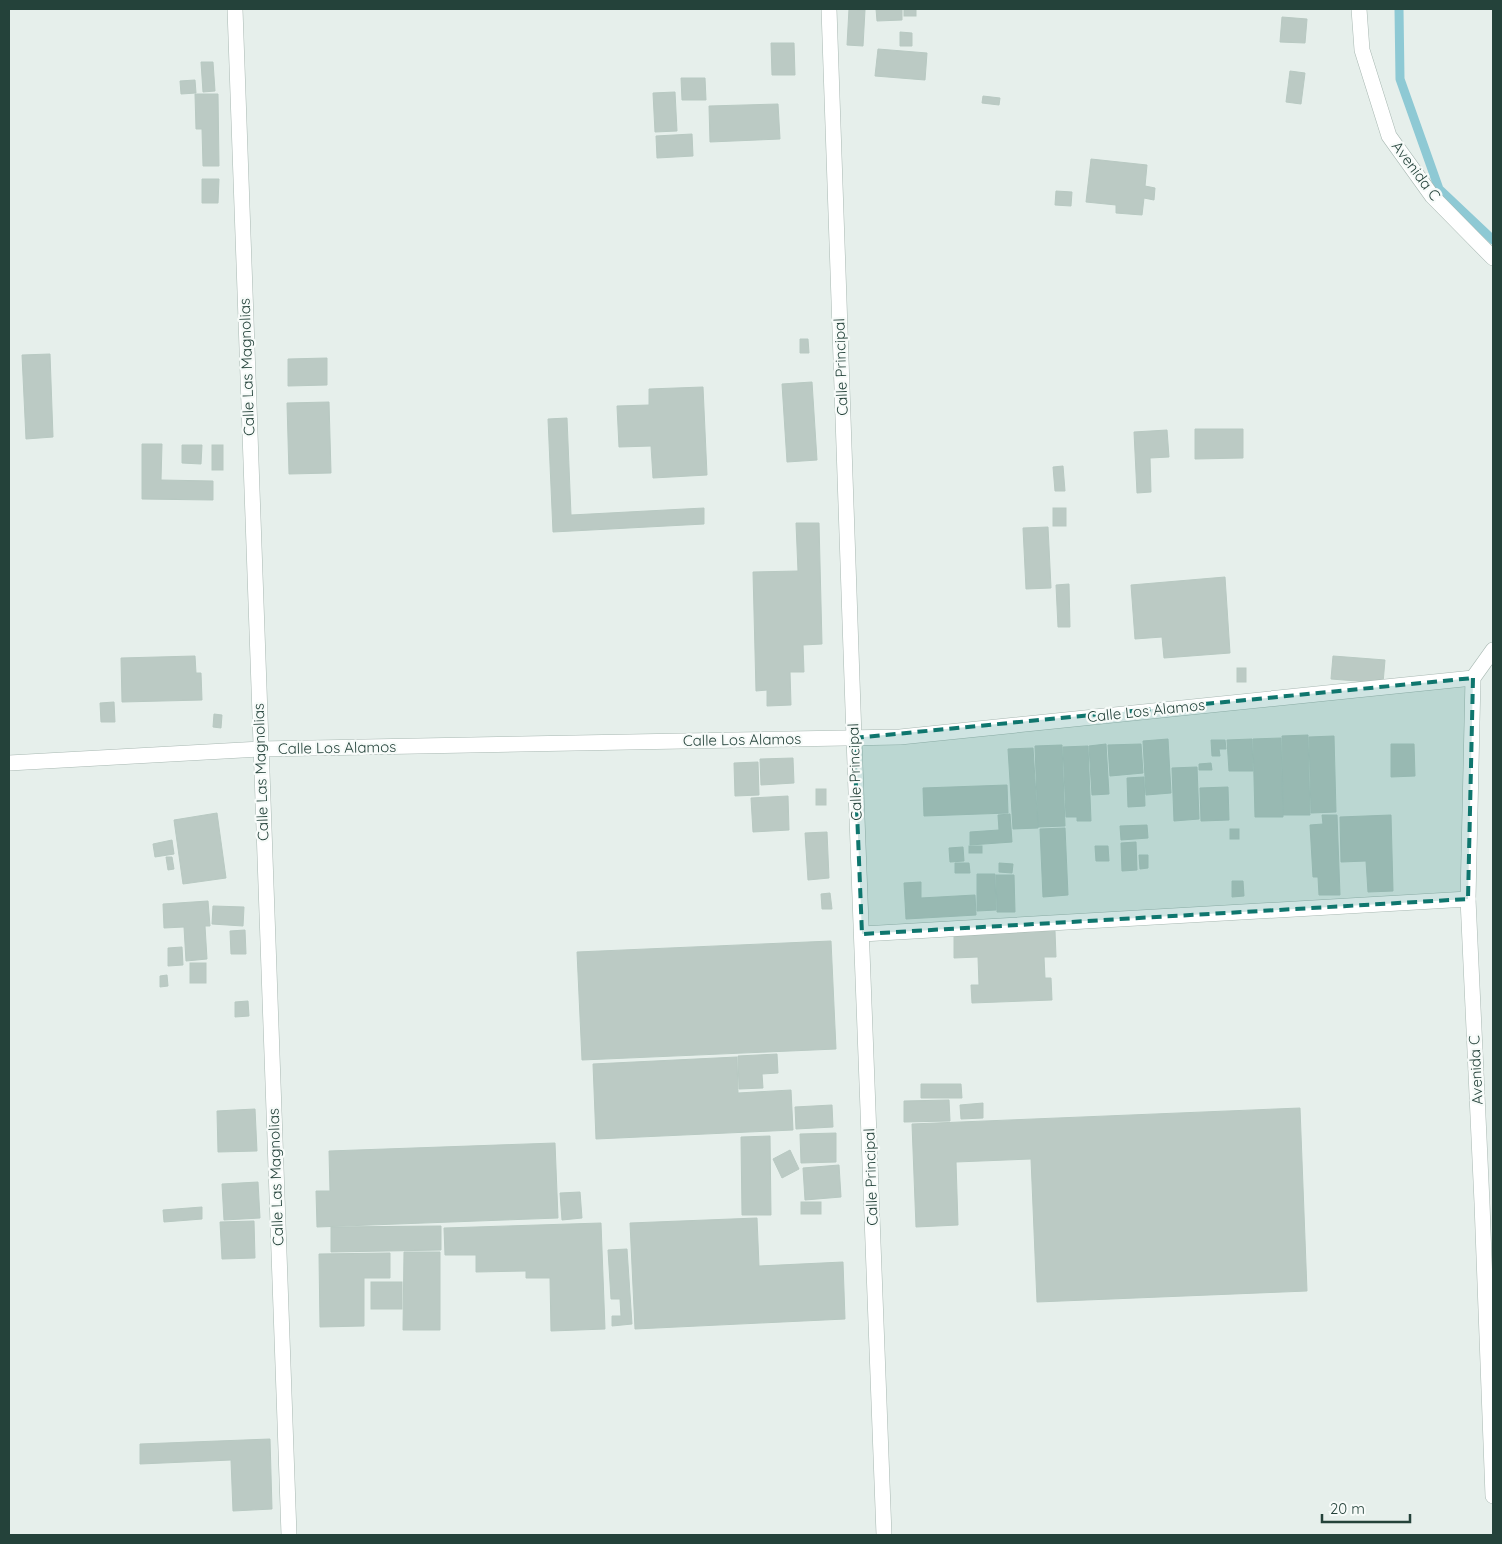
<svg xmlns="http://www.w3.org/2000/svg" width="1502" height="1544" font-family="Quicksand,sans-serif">
<style>
.lines{fill:none;stroke-linecap:round;stroke-linejoin:round}
.stream{stroke:#8ec9d4;stroke-width:9}
.building{fill:#bbcac4;stroke:#b8c9c2}
.minor-casing{stroke:#a8b8b2;stroke-width:16}
.minor{stroke:#fff;stroke-width:15}
.marked{fill:#0f766e;fill-opacity:0.2;stroke:#0f766e;stroke-width:4;stroke-dasharray:10 6;stroke-linejoin:round}
.labels{text-anchor:middle;stroke-width:4.5;stroke-linejoin:round;paint-order:stroke}
.street-label{font-size:15px;fill:#24423a;stroke:#f7fbf9}
</style>
<rect width="100%" height="100%" fill="#e6efeb"/>
<g class="lines">
<polyline class="stream" points="1399,9 1400,79 1439,189 1493,240"/>
</g>
<g class="building">
<polygon points="849,9 865,10 863,46 847,45"/>
<polygon points="876,9 902,9 902,20 877,21"/>
<rect x="904" y="9" width="12" height="7"/>
<polygon points="1282,17 1307,19 1305,43 1280,42"/>
<polygon points="900,32 912,33 912,46 900,46"/>
<polygon points="771,43 794,43 795,75 772,75"/>
<polygon points="878,49 927,53 925,80 875,76"/>
<polygon points="201,62 213,62 215,91 203,92"/>
<polygon points="1290,71 1305,73 1301,104 1286,102"/>
<polygon points="681,78 705,78 706,100 682,100"/>
<polygon points="195,80 196,93 181,94 180,81"/>
<polygon points="675,92 677,131 655,132 653,93"/>
<polygon points="195,94 218,94 219,166 203,166 202,129 196,129"/>
<polygon points="983,96 1000,98 999,105 982,103"/>
<polygon points="778,104 780,139 710,142 709,106"/>
<polygon points="692,134 693,156 657,158 656,136"/>
<polygon points="1091,159 1147,165 1145,186 1155,188 1154,200 1144,198 1142,215 1116,213 1116,205 1086,202"/>
<polygon points="202,179 219,179 218,203 202,203"/>
<polygon points="1056,191 1072,192 1071,206 1055,205"/>
<polygon points="800,339 808,339 809,353 800,353"/>
<polygon points="50,354 53,437 26,439 22,355"/>
<polygon points="327,358 327,385 288,386 288,359"/>
<polygon points="812,382 817,460 787,462 782,384"/>
<polygon points="703,387 707,475 653,478 651,446 619,447 617,406 649,405 649,389"/>
<polygon points="329,402 331,473 289,474 287,403"/>
<polygon points="567,418 571,515 704,508 704,524 553,532 548,419"/>
<polygon points="1195,429 1243,429 1243,458 1195,459"/>
<polygon points="1167,430 1169,457 1150,458 1151,492 1137,493 1134,432"/>
<polygon points="142,444 162,444 161,480 213,481 213,500 142,499"/>
<polygon points="182,445 202,445 201,464 182,463"/>
<rect x="212" y="445" width="11" height="25"/>
<polygon points="1063,466 1065,491 1055,491 1053,467"/>
<rect x="1053" y="508" width="13" height="18"/>
<polygon points="796,523 819,523 822,644 803,645 804,672 790,672 791,705 767,706 767,690 756,691 753,572 798,571"/>
<polygon points="1048,527 1051,588 1026,589 1023,528"/>
<polygon points="1225,577 1230,653 1164,658 1162,637 1135,639 1131,585"/>
<polygon points="1069,584 1070,627 1058,627 1056,585"/>
<polygon points="195,656 196,673 201,673 202,700 122,702 121,658"/>
<polygon points="1333,656 1385,660 1383,683 1331,679"/>
<rect x="1237" y="668" width="9" height="14"/>
<polygon points="114,702 115,722 101,722 100,703"/>
<polygon points="214,714 222,715 221,728 213,727"/>
<polygon points="1308,735 1310,815 1283,815 1282,736"/>
<polygon points="1334,736 1336,812 1311,813 1309,737"/>
<polygon points="1281,738 1283,817 1255,817 1253,739"/>
<polygon points="1168,739 1171,793 1146,795 1143,741"/>
<polygon points="1252,739 1253,771 1229,771 1227,740"/>
<polygon points="1211,740 1225,740 1226,749 1219,749 1220,756 1212,756"/>
<polygon points="1106,744 1109,794 1092,795 1089,746"/>
<polygon points="1141,744 1143,773 1110,776 1108,745"/>
<polygon points="1391,744 1414,744 1415,776 1391,777"/>
<polygon points="1062,745 1065,826 1038,827 1035,746"/>
<polygon points="1088,746 1091,821 1077,821 1077,817 1066,817 1063,747"/>
<polygon points="1033,748 1038,828 1013,829 1008,749"/>
<polygon points="793,758 794,783 761,785 760,759"/>
<polygon points="758,762 759,795 735,796 734,763"/>
<polygon points="1211,763 1212,770 1199,770 1199,764"/>
<polygon points="1197,767 1199,819 1174,821 1172,768"/>
<polygon points="1144,777 1145,806 1128,807 1127,778"/>
<polygon points="1007,785 1008,813 924,816 923,788"/>
<polygon points="1228,787 1229,820 1201,821 1200,788"/>
<rect x="816" y="789" width="10" height="16"/>
<polygon points="788,796 789,830 753,832 751,798"/>
<polygon points="217,813 226,878 183,884 174,820"/>
<polygon points="1010,814 1012,842 970,845 970,832 999,830 998,815"/>
<polygon points="1322,815 1337,815 1340,895 1319,895 1318,877 1313,877 1310,825 1323,824"/>
<polygon points="1391,815 1393,891 1368,892 1366,861 1341,862 1340,817"/>
<polygon points="1147,825 1148,838 1121,840 1120,826"/>
<polygon points="1065,828 1068,895 1043,897 1040,829"/>
<rect x="1230" y="829" width="9" height="10"/>
<polygon points="827,832 829,878 808,880 805,833"/>
<polygon points="172,840 174,854 155,857 153,844"/>
<polygon points="1136,842 1137,870 1122,871 1121,843"/>
<rect x="969" y="846" width="13" height="7"/>
<polygon points="1095,846 1108,846 1109,861 1096,861"/>
<polygon points="963,847 964,861 950,862 949,848"/>
<polygon points="1139,855 1148,855 1148,868 1140,869"/>
<polygon points="166,857 172,857 174,869 168,870"/>
<polygon points="955,863 969,863 970,873 955,873"/>
<polygon points="999,863 1013,864 1012,873 999,872"/>
<polygon points="977,874 995,874 996,910 977,911"/>
<polygon points="996,875 1014,875 1015,912 997,912"/>
<polygon points="1232,881 1243,881 1244,896 1232,897"/>
<polygon points="921,882 921,898 975,895 976,915 906,919 904,883"/>
<polygon points="830,893 832,909 822,909 821,894"/>
<polygon points="208,901 210,926 205,926 207,959 186,961 184,927 164,928 163,904"/>
<polygon points="213,906 244,907 243,926 212,924"/>
<polygon points="245,930 246,954 231,954 230,931"/>
<polygon points="1055,931 1056,957 1044,957 1045,978 1051,978 1052,1000 972,1003 971,985 979,985 978,957 954,958 954,936"/>
<polygon points="831,941 836,1049 582,1060 577,952"/>
<polygon points="182,947 183,965 168,966 168,948"/>
<rect x="190" y="963" width="16" height="20"/>
<polygon points="167,975 168,986 160,987 160,976"/>
<polygon points="248,1001 249,1016 235,1017 235,1002"/>
<polygon points="777,1054 778,1073 762,1074 763,1088 739,1089 738,1056"/>
<polygon points="737,1057 738,1093 791,1090 793,1130 596,1139 593,1064"/>
<polygon points="921,1084 961,1084 962,1098 921,1098"/>
<polygon points="949,1100 950,1121 904,1122 904,1101"/>
<polygon points="983,1103 983,1118 961,1119 960,1105"/>
<polygon points="832,1105 833,1127 796,1129 795,1107"/>
<polygon points="1300,1108 1307,1291 1037,1302 1031,1159 956,1162 958,1225 916,1227 912,1124"/>
<polygon points="255,1109 257,1151 218,1152 217,1111"/>
<polygon points="836,1133 836,1162 801,1163 800,1134"/>
<polygon points="770,1136 771,1215 742,1215 741,1137"/>
<polygon points="555,1143 558,1218 317,1227 316,1191 330,1191 329,1151"/>
<polygon points="790,1150 799,1169 782,1178 773,1159"/>
<polygon points="839,1165 841,1197 805,1200 803,1168"/>
<polygon points="258,1182 260,1218 224,1220 222,1184"/>
<polygon points="580,1192 582,1218 562,1220 560,1193"/>
<rect x="801" y="1202" width="20" height="12"/>
<polygon points="202,1207 202,1219 164,1222 163,1210"/>
<polygon points="757,1218 759,1266 843,1262 845,1319 635,1329 630,1223"/>
<polygon points="254,1221 255,1258 222,1259 220,1222"/>
<polygon points="601,1223 605,1329 551,1331 550,1278 526,1278 526,1271 476,1272 476,1255 445,1255 444,1228"/>
<polygon points="441,1226 441,1250 331,1252 331,1227"/>
<polygon points="627,1249 632,1324 612,1326 612,1316 621,1316 620,1299 611,1299 608,1250"/>
<polygon points="404,1252 440,1252 440,1330 403,1330"/>
<polygon points="390,1253 390,1278 364,1278 364,1326 320,1327 319,1254"/>
<rect x="371" y="1282" width="31" height="27"/>
<polygon points="270,1439 272,1509 233,1511 231,1460 140,1464 140,1444"/>
</g>
<g class="lines">
<g class="minor-casing">
<g id="minor">
<polyline points="235,9 289,1535"/>
<polyline points="829,9 854,738 884,1535"/>
<polyline points="1359,9 1362,50 1389,136 1432,196 1493,258"/>
<polyline points="1493,650 1473,678 1468,899 1482,1203 1493,1496"/>
<polyline points="9,763 260,749 900,737 1473,678"/>
<polyline points="862,934 1468,899"/>
</g>
</g>
<use href="#minor" class="minor"/>
</g>
<path class="marked" d="M1473,678L1468,899L862,934L854,738Z"/>
<g class="labels">
<g class="street-label">
<text transform="translate(1416 171) rotate(53)" y="5">Avenida C</text>
<text transform="translate(247 367) rotate(-92)" y="5">Calle Las Magnolias</text>
<text transform="translate(841 367) rotate(-92)" y="5">Calle Principal</text>
<text transform="translate(1146 711) rotate(-6)" y="5">Calle Los Alamos</text>
<text transform="translate(742 740) rotate(-1)" y="5">Calle Los Alamos</text>
<text transform="translate(337 748) rotate(-1)" y="5">Calle Los Alamos</text>
<text transform="translate(261 772) rotate(-92)" y="5">Calle Las Magnolias</text>
<text transform="translate(855 772) rotate(-92)" y="5">Calle Principal</text>
<text transform="translate(1476 1070) rotate(-93)" y="5">Avenida C</text>
<text transform="translate(276 1177) rotate(-92)" y="5">Calle Las Magnolias</text>
<text transform="translate(871 1177) rotate(-92)" y="5">Calle Principal</text>
</g>
</g>
<rect width="1502" height="1544" fill="none" stroke="#24423a" stroke-width="20"/>
<path d="M1322 1514v8h88v-8" fill="none" stroke="#24423a" stroke-width="2.5"/>
<text x="1330" y="1514" font-size="15" fill="#24423a" stroke="#f7fbf9" stroke-width="4" paint-order="stroke">20 m</text>
</svg>
